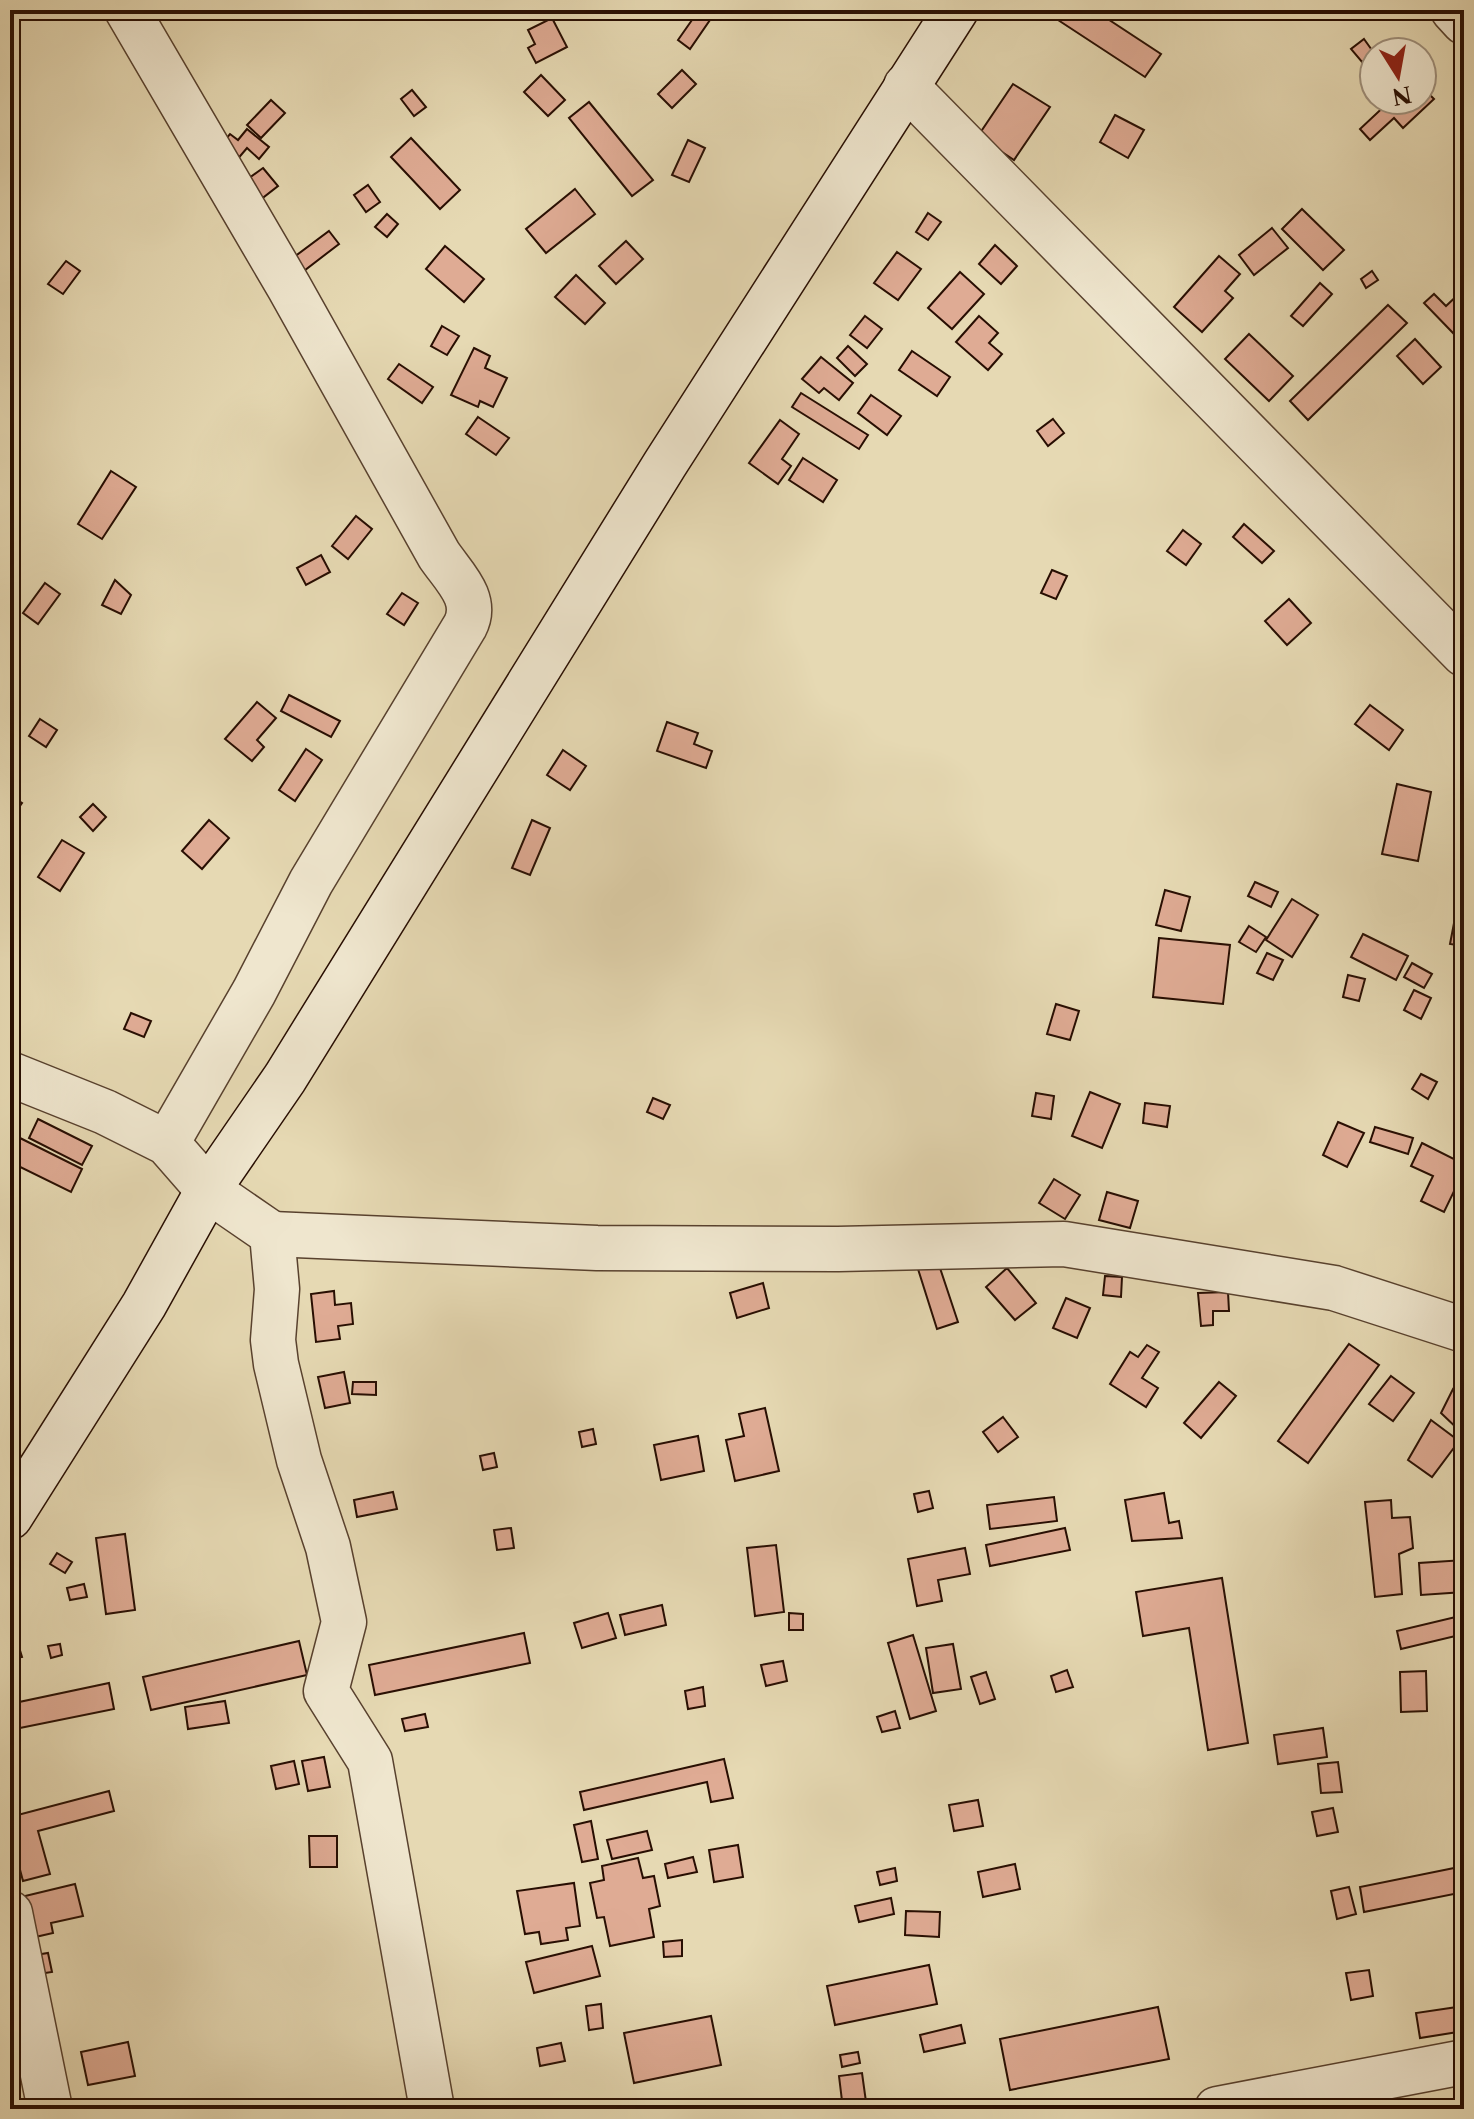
<svg xmlns="http://www.w3.org/2000/svg" width="1474" height="2119" font-family="'Libre Caslon Text',serif">
<style>
.building{fill:#dfab94;stroke:#280e02;stroke-width:2}
.lines{fill:none;stroke-linecap:round;stroke-linejoin:round}
.street-casing{stroke:#58412e;stroke-width:47}
.secondary-casing{stroke:#280e02;stroke-width:47}
.street{stroke:#efe6ce;stroke-width:44}
.secondary{stroke:#efe6ce;stroke-width:44}
</style>
<rect width="100%" height="100%" fill="#e6d9b3"/>
<filter id="stains"><feTurbulence type="fractalNoise" baseFrequency=".0025" numOctaves="4"/><feColorMatrix values="0 0 0 0 .2 0 0 0 0 .09 0 0 0 0 .02 0 0 0 .5 -.17"/></filter>
<radialGradient id="worn" r=".72"><stop offset=".6" stop-color="#630" stop-opacity="0"/><stop offset="1" stop-color="#630" stop-opacity=".3"/></radialGradient>
<g class="building">
<polygon points="699,10 712,17 690,49 678,40"/>
<polygon points="1060,10 1094,10 1161,54 1145,77 1055,18"/>
<polygon points="552,18 567,47 536,63 528,48 535,44 528,30"/>
<polygon points="1364,39 1374,53 1362,62 1351,49"/>
<polygon points="682,70 696,84 672,108 658,94"/>
<polygon points="541,75 565,100 548,116 524,92"/>
<polygon points="1013,84 1050,107 1014,160 978,136"/>
<polygon points="1422,87 1434,99 1403,128 1394,118 1370,140 1360,129 1391,100 1422,100"/>
<polygon points="412,90 426,107 414,116 401,99"/>
<polygon points="271,100 285,113 261,138 247,125"/>
<polygon points="589,102 653,180 632,196 569,118"/>
<polygon points="1115,115 1144,130 1128,158 1100,142"/>
<polygon points="247,129 269,147 259,159 247,148 230,168 214,153 230,134 238,140"/>
<polygon points="411,138 460,190 440,209 391,157"/>
<polygon points="688,140 705,148 689,182 672,175"/>
<polygon points="263,168 278,186 260,200 245,181"/>
<polygon points="368,185 380,202 366,212 354,195"/>
<polygon points="575,189 595,214 546,253 526,229"/>
<polygon points="1302,209 1344,250 1323,270 1282,229"/>
<polygon points="928,213 941,222 928,240 916,232"/>
<polygon points="387,214 398,224 387,237 375,227"/>
<polygon points="1272,228 1288,248 1254,275 1239,255"/>
<polygon points="329,231 339,244 296,277 286,263"/>
<polygon points="626,241 643,259 616,284 599,266"/>
<polygon points="995,245 1017,266 1001,284 979,264"/>
<polygon points="445,246 484,279 464,302 426,269"/>
<polygon points="897,252 921,269 898,300 874,283"/>
<polygon points="1219,256 1240,274 1225,291 1233,298 1202,332 1174,307"/>
<polygon points="66,261 80,271 63,294 48,284"/>
<polygon points="1372,271 1378,280 1366,288 1361,279"/>
<polygon points="960,272 984,294 952,329 928,308"/>
<polygon points="576,275 605,303 585,324 555,297"/>
<polygon points="1320,283 1332,294 1303,326 1291,316"/>
<polygon points="1464,289 1464,325 1454,334 1424,303 1434,294 1446,306"/>
<polygon points="1388,305 1407,323 1308,420 1290,401"/>
<polygon points="865,316 882,329 867,348 850,335"/>
<polygon points="979,316 998,333 989,343 1002,354 988,370 956,342"/>
<polygon points="442,326 459,336 447,355 431,346"/>
<polygon points="1249,334 1293,376 1269,401 1225,359"/>
<polygon points="1415,339 1441,367 1423,384 1397,356"/>
<polygon points="848,346 867,364 855,376 837,358"/>
<polygon points="474,348 490,356 485,368 507,378 493,407 480,401 478,407 451,395"/>
<polygon points="912,351 950,377 937,396 899,370"/>
<polygon points="821,357 853,383 839,400 824,388 819,393 802,379"/>
<polygon points="399,364 433,387 422,403 388,379"/>
<polygon points="801,393 868,435 859,449 792,407"/>
<polygon points="871,395 901,416 887,435 858,413"/>
<polygon points="478,417 509,438 496,455 466,434"/>
<polygon points="1053,419 1064,433 1048,446 1037,431"/>
<polygon points="780,420 799,434 782,459 791,466 778,484 749,463"/>
<polygon points="803,458 837,480 823,502 789,480"/>
<polygon points="111,471 136,487 102,539 78,524"/>
<polygon points="356,516 372,529 348,559 332,546"/>
<polygon points="1244,524 1274,551 1262,563 1233,537"/>
<polygon points="1183,530 1201,544 1186,565 1167,551"/>
<polygon points="321,555 330,572 306,585 297,568"/>
<polygon points="1052,570 1067,576 1056,599 1041,593"/>
<polygon points="115,580 131,595 121,614 102,605"/>
<polygon points="45,583 60,594 38,624 23,613"/>
<polygon points="402,593 418,603 404,625 387,614"/>
<polygon points="1289,599 1311,623 1287,645 1265,621"/>
<polygon points="289,695 340,721 331,737 281,711"/>
<polygon points="257,702 276,718 257,740 264,747 252,761 225,739"/>
<polygon points="1370,705 1403,730 1389,750 1355,724"/>
<polygon points="40,719 57,730 46,747 29,736"/>
<polygon points="667,722 698,733 694,744 712,751 706,768 657,751"/>
<polygon points="306,749 322,760 295,801 279,790"/>
<polygon points="563,750 586,766 570,790 547,775"/>
<polygon points="1397,784 1431,792 1418,861 1382,854"/>
<polygon points="10,795 22,803 10,820"/>
<polygon points="93,804 106,817 93,831 80,817"/>
<polygon points="209,820 229,838 202,869 182,851"/>
<polygon points="532,820 550,828 530,875 512,868"/>
<polygon points="62,840 84,853 60,891 38,877"/>
<polygon points="1255,882 1278,892 1271,907 1248,896"/>
<polygon points="1165,890 1190,897 1181,931 1156,925"/>
<polygon points="1292,899 1318,915 1292,957 1266,940"/>
<polygon points="1455,918 1464,920 1464,946 1450,944"/>
<polygon points="1249,926 1266,937 1256,952 1239,942"/>
<polygon points="1363,934 1408,956 1396,980 1351,957"/>
<polygon points="1159,938 1230,945 1223,1004 1153,997"/>
<polygon points="1267,953 1283,960 1273,980 1257,973"/>
<polygon points="1412,963 1432,974 1424,988 1404,977"/>
<polygon points="1348,975 1365,979 1359,1001 1343,997"/>
<polygon points="1414,990 1431,998 1421,1019 1404,1010"/>
<polygon points="1056,1004 1079,1011 1070,1040 1047,1034"/>
<polygon points="131,1013 151,1021 144,1037 124,1029"/>
<polygon points="1421,1074 1437,1082 1428,1099 1412,1089"/>
<polygon points="1090,1092 1120,1104 1102,1148 1072,1136"/>
<polygon points="1036,1093 1054,1096 1051,1119 1032,1116"/>
<polygon points="653,1098 670,1105 663,1119 647,1112"/>
<polygon points="1145,1103 1170,1106 1167,1127 1143,1123"/>
<polygon points="38,1119 92,1146 82,1165 29,1138"/>
<polygon points="1338,1122 1364,1133 1347,1167 1323,1155"/>
<polygon points="1375,1127 1413,1138 1408,1154 1370,1142"/>
<polygon points="20,1138 82,1169 71,1192 10,1162"/>
<polygon points="1422,1143 1464,1164 1464,1191 1456,1187 1444,1212 1421,1201 1433,1176 1411,1166"/>
<polygon points="1054,1179 1080,1195 1065,1219 1039,1203"/>
<polygon points="1107,1192 1138,1201 1130,1228 1099,1220"/>
<polygon points="938,1262 958,1322 937,1329 918,1269"/>
<polygon points="1007,1268 1036,1303 1015,1320 986,1287"/>
<polygon points="1105,1276 1122,1277 1121,1297 1103,1295"/>
<polygon points="763,1283 769,1308 737,1318 730,1293"/>
<polygon points="334,1291 335,1305 351,1303 353,1324 338,1326 340,1339 316,1342 311,1294"/>
<polygon points="1228,1292 1229,1311 1213,1311 1213,1325 1201,1326 1198,1293"/>
<polygon points="1066,1298 1090,1308 1077,1338 1053,1328"/>
<polygon points="1349,1344 1379,1365 1308,1463 1278,1441"/>
<polygon points="1147,1345 1159,1352 1142,1378 1158,1388 1146,1407 1110,1384 1130,1352 1138,1357"/>
<polygon points="344,1372 350,1403 325,1408 318,1377"/>
<polygon points="1391,1376 1414,1393 1393,1421 1369,1404"/>
<polygon points="353,1382 376,1382 376,1395 352,1394"/>
<polygon points="1219,1382 1236,1396 1201,1438 1184,1423"/>
<polygon points="1453,1389 1464,1397 1463,1434 1441,1413"/>
<polygon points="765,1408 779,1471 735,1481 726,1440 744,1436 739,1414"/>
<polygon points="1003,1417 1018,1437 998,1452 983,1432"/>
<polygon points="1431,1420 1459,1441 1432,1477 1408,1460"/>
<polygon points="593,1429 596,1444 582,1447 579,1432"/>
<polygon points="698,1436 704,1471 661,1480 654,1445"/>
<polygon points="494,1453 497,1467 483,1470 480,1456"/>
<polygon points="929,1491 933,1508 918,1512 914,1494"/>
<polygon points="393,1492 397,1509 357,1517 354,1500"/>
<polygon points="1164,1493 1169,1523 1179,1521 1182,1538 1132,1541 1125,1500"/>
<polygon points="1054,1497 1057,1521 990,1529 987,1505"/>
<polygon points="1391,1500 1392,1518 1410,1517 1413,1548 1399,1554 1402,1594 1375,1597 1365,1502"/>
<polygon points="511,1528 514,1548 497,1550 494,1530"/>
<polygon points="1065,1528 1070,1550 990,1566 986,1545"/>
<polygon points="125,1534 135,1610 106,1614 96,1538"/>
<polygon points="776,1545 784,1612 755,1616 747,1548"/>
<polygon points="965,1548 970,1574 938,1580 942,1601 917,1606 908,1559"/>
<polygon points="57,1553 72,1562 65,1573 50,1564"/>
<polygon points="1464,1560 1464,1592 1421,1595 1419,1563"/>
<polygon points="1222,1578 1248,1743 1208,1750 1189,1628 1143,1636 1136,1592"/>
<polygon points="84,1584 87,1597 70,1600 67,1588"/>
<polygon points="662,1605 666,1625 625,1635 620,1615"/>
<polygon points="608,1613 616,1638 582,1648 574,1623"/>
<polygon points="789,1613 803,1614 803,1630 789,1630"/>
<polygon points="1464,1615 1464,1634 1401,1649 1397,1631"/>
<polygon points="524,1633 530,1663 375,1695 369,1665"/>
<polygon points="913,1635 936,1711 910,1719 888,1643"/>
<polygon points="299,1641 307,1675 151,1710 143,1677"/>
<polygon points="60,1644 62,1655 51,1658 48,1646"/>
<polygon points="953,1644 961,1689 933,1693 926,1648"/>
<polygon points="19,1647 22,1657 10,1659 10,1649"/>
<polygon points="783,1661 787,1681 766,1686 761,1665"/>
<polygon points="1067,1670 1073,1687 1056,1692 1051,1676"/>
<polygon points="1426,1671 1427,1711 1401,1712 1400,1672"/>
<polygon points="986,1672 995,1699 980,1704 971,1677"/>
<polygon points="109,1683 114,1709 10,1730 10,1690 16,1688 19,1702"/>
<polygon points="703,1687 705,1706 688,1709 685,1691"/>
<polygon points="225,1701 229,1723 188,1729 185,1707"/>
<polygon points="895,1711 900,1728 882,1732 877,1717"/>
<polygon points="425,1714 428,1727 405,1731 402,1719"/>
<polygon points="1323,1728 1327,1757 1278,1764 1274,1735"/>
<polygon points="324,1757 330,1787 308,1791 302,1761"/>
<polygon points="724,1759 733,1798 711,1802 707,1782 584,1810 580,1792"/>
<polygon points="294,1761 299,1784 276,1789 271,1766"/>
<polygon points="1338,1762 1342,1792 1321,1793 1318,1764"/>
<polygon points="1464,1779 1464,1804 1461,1805 1456,1781"/>
<polygon points="109,1791 114,1811 38,1831 50,1874 23,1881 10,1832 10,1817"/>
<polygon points="978,1800 983,1826 954,1831 949,1805"/>
<polygon points="1333,1808 1338,1832 1317,1836 1312,1812"/>
<polygon points="591,1821 598,1859 582,1862 574,1825"/>
<polygon points="647,1831 652,1850 612,1859 607,1840"/>
<polygon points="309,1836 337,1836 337,1867 310,1867"/>
<polygon points="738,1845 743,1877 714,1882 709,1850"/>
<polygon points="693,1857 697,1872 668,1878 665,1864"/>
<polygon points="638,1858 643,1878 654,1876 660,1906 649,1909 654,1937 610,1946 604,1917 597,1918 590,1883 604,1880 602,1866"/>
<polygon points="1015,1864 1020,1889 983,1897 978,1872"/>
<polygon points="1464,1866 1464,1892 1364,1912 1360,1887"/>
<polygon points="895,1868 897,1881 880,1885 877,1872"/>
<polygon points="574,1883 580,1926 566,1928 568,1940 541,1944 539,1932 525,1934 517,1891"/>
<polygon points="75,1884 83,1916 51,1923 53,1933 31,1938 21,1897"/>
<polygon points="1349,1887 1356,1914 1337,1919 1331,1891"/>
<polygon points="891,1898 894,1914 859,1922 855,1906"/>
<polygon points="906,1911 940,1912 939,1937 905,1935"/>
<polygon points="682,1940 682,1956 664,1957 663,1942"/>
<polygon points="592,1946 600,1976 534,1993 526,1962"/>
<polygon points="48,1953 52,1972 38,1974 35,1955"/>
<polygon points="929,1965 937,2004 835,2025 827,1986"/>
<polygon points="1369,1970 1373,1996 1351,2000 1346,1973"/>
<polygon points="601,2004 603,2028 589,2030 586,2006"/>
<polygon points="1464,2006 1464,2031 1420,2038 1416,2013"/>
<polygon points="1158,2007 1169,2059 1010,2090 1000,2039"/>
<polygon points="711,2016 721,2065 634,2083 624,2033"/>
<polygon points="961,2025 965,2043 924,2052 920,2035"/>
<polygon points="128,2042 135,2076 88,2085 81,2052"/>
<polygon points="561,2043 565,2061 540,2066 537,2048"/>
<polygon points="858,2052 860,2063 842,2067 840,2055"/>
<polygon points="862,2073 867,2109 843,2109 839,2076"/>
<polygon points="716,2100 718,2109 665,2109"/>
</g>
<g class="lines">
<g class="street-casing">
<g id="street">
<path d="M127,10L289,287L439,555C454,577 479,599 465,626L311,882L254,992L167,1143"/>
<polyline points="1453,10 1464,22"/>
<polyline points="906,86 1464,654"/>
<polyline points="10,1074 105,1112 167,1143 208,1190 272,1234 277,1289 273,1340 276,1364 299,1460 328,1547 344,1622 326,1691 370,1761 432,2109"/>
<polyline points="272,1234 597,1248 838,1249 1064,1244 1334,1288 1464,1330"/>
<polyline points="10,1913 50,2109"/>
<polyline points="1217,2109 1464,2062"/>
</g>
</g>
<g class="secondary-casing">
<polyline id="secondary" points="10,1517 144,1305 208,1190 285,1078 665,464 956,10"/>
</g>
<use href="#street" class="street"/>
<use href="#secondary" class="secondary"/>
</g>
<rect width="1474" height="2119" fill="none" stroke="#e6d9b3" stroke-width="40"/>
<rect x="12" y="12" width="1450" height="2095" fill="none" stroke="#280e02" stroke-width="4"/>
<rect x="20" y="20" width="1434" height="2079" fill="none" stroke="#280e02" stroke-width="2"/>
<g transform="translate(1398 76) rotate(169)"><circle r="38" fill="#efe6ce" stroke="#9f907c" stroke-width="2"/>
<path d="M0-6L14 30L0 20L-14 30Z" fill="#8f2418"/>
<text y="-12" font-size="22" font-weight="bold" text-anchor="middle" fill="#280e02">N</text>
</g>
<rect width="100%" height="100%" filter="url(#stains)"/>
<rect width="100%" height="100%" fill="url(#worn)"/>
</svg>
